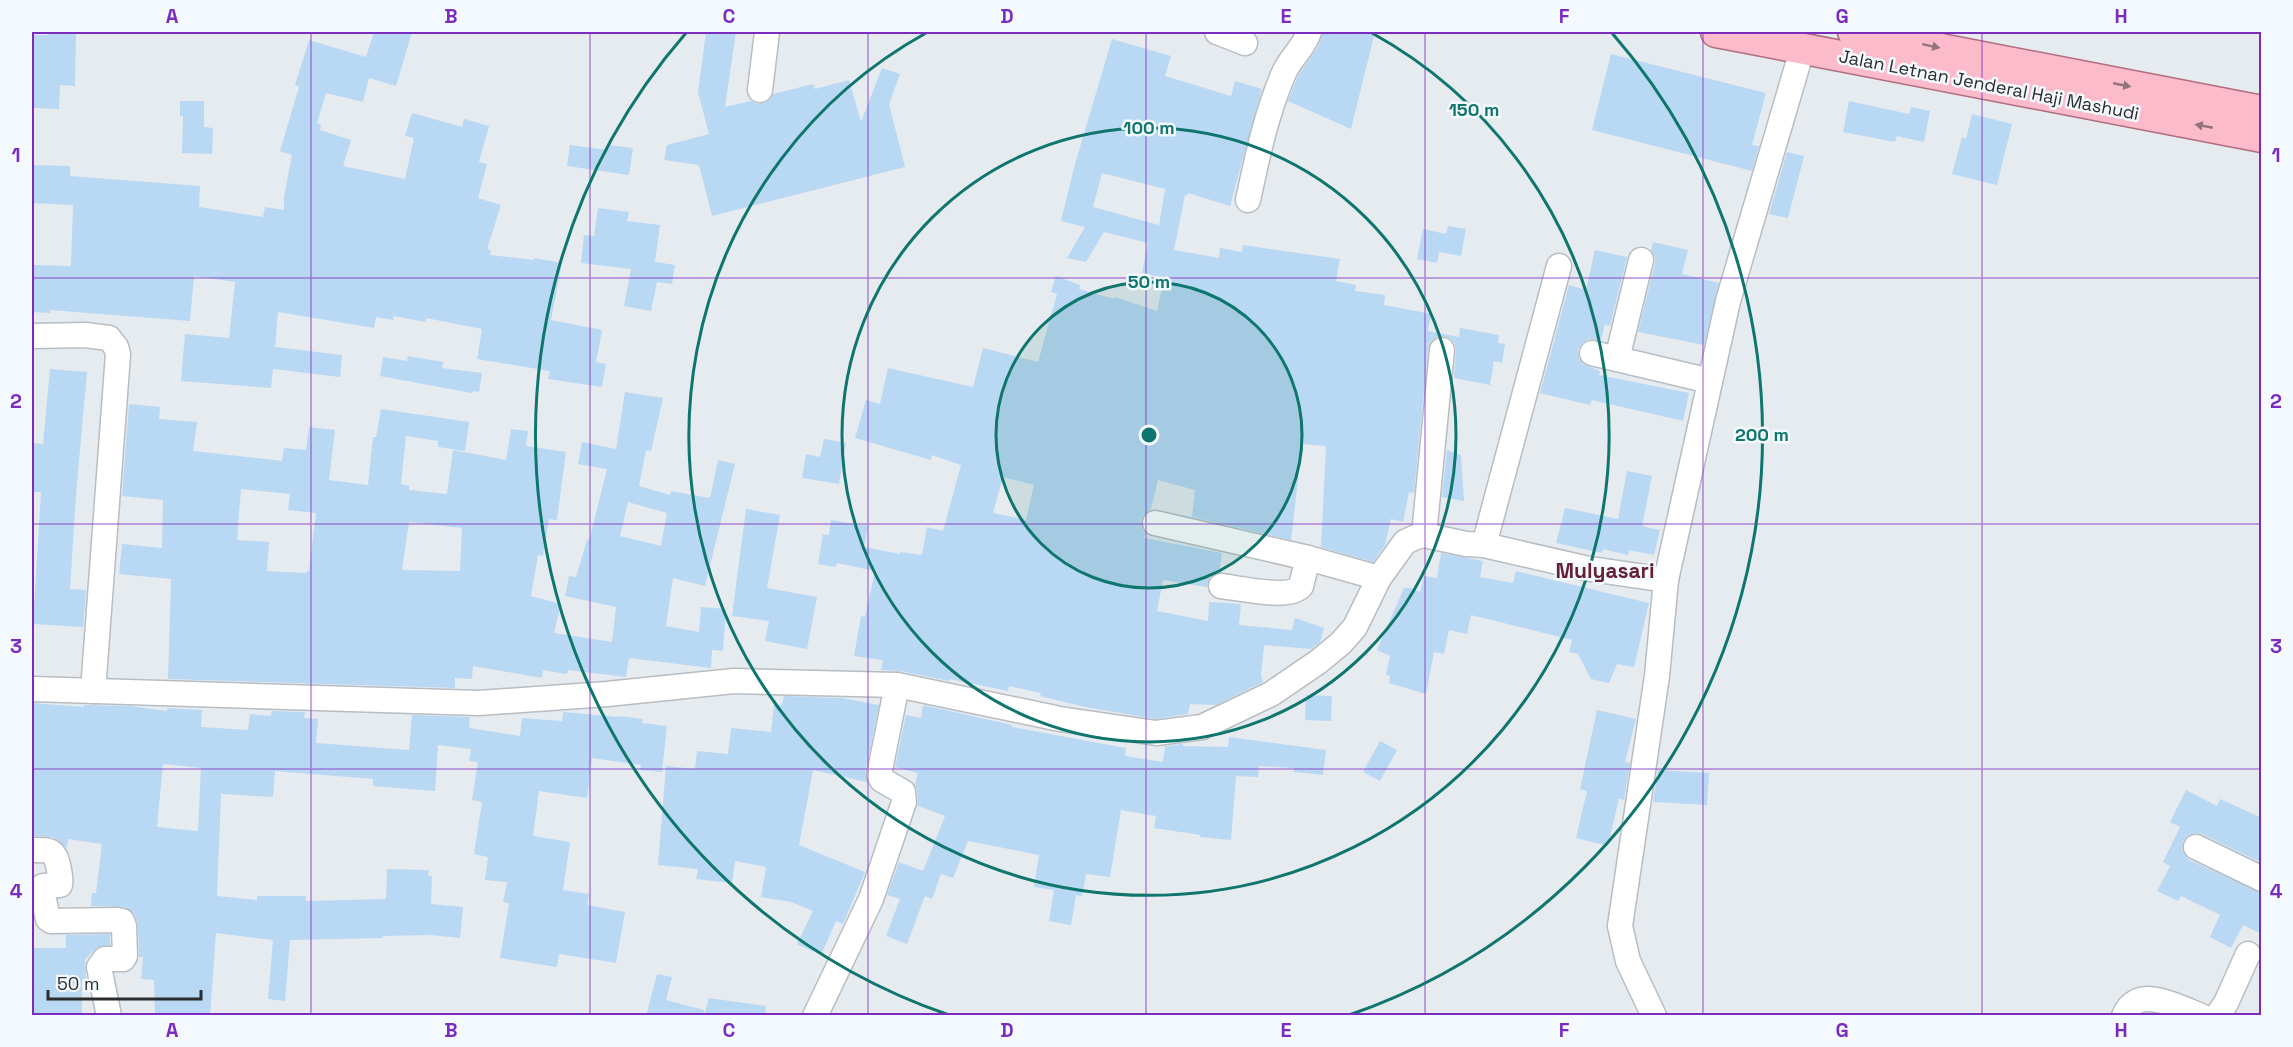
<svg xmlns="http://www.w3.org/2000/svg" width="2293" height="1047" font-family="'Space Grotesk',sans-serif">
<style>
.building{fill:#b9d8f3;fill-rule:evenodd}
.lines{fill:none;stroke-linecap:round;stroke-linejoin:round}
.minor-casing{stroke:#b8bdc2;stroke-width:27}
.major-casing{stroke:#b16c7d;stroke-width:33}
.minor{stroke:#fff;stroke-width:24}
.major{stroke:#fcbbcb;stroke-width:30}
.oneway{fill:#93747c}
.grid{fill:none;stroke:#7b2cbf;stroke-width:1.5;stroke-opacity:0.55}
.ring{fill:none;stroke:#0f766e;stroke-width:3}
.labels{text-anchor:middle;stroke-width:5;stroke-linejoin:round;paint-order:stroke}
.street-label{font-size:18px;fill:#2a2c2d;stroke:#f3f9fd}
.quarter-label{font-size:21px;font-weight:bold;fill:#642034;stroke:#f3f9fd}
.centre{fill:#0f766e;stroke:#f3f9fd;stroke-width:3}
.ring-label{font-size:18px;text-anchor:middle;font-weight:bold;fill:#0f766e;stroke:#f3f9fd;stroke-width:5;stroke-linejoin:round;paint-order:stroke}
.neatline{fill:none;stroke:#7b2cbf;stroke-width:2}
.grid-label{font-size:20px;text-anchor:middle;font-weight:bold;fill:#7b2cbf}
</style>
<rect width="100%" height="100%" fill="#e6ebf0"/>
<g class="building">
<polygon points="49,32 76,32 75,86 60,85 59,109 32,108 32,35 49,35"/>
<polygon points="374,32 412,32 396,86 369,78 363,102 326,93 317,123 321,124 320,130 351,140 343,166 405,179 414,138 405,136 412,113 462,127 464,119 489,126 479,162 487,164 478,198 501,205 487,249 491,250 490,255 534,260 535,258 562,263 551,320 602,330 596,362 606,364 602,387 548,379 550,371 477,359 482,329 426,318 425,322 394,316 393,320 376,317 374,328 278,312 275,347 342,355 340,377 273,369 271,388 181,381 185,334 229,338 235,282 194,276 190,321 50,310 50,313 32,312 32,265 71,266 73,205 32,203 32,165 70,166 70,176 200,186 199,207 263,217 265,207 284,210 284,197 292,155 280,151 299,87 295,85 309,40 366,57"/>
<polygon points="706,32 736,32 725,107 751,101 758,104 765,103 773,94 813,84 815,89 849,80 861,122 882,68 900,74 889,104 905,167 712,216 699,165 664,160 667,145 709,134 698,92"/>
<polygon points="1323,32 1375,32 1351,129 1288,101 1298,76 1319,45"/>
<path d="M1112,39L1171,56L1165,76L1231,96L1235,81L1262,89L1230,206L1188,193V195H1185L1174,250L1219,258L1220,248L1242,252L1243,245L1340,259L1336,281L1356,285L1355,291L1385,295L1384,305L1431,314L1428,331L1459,337L1460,328L1499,335L1498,343L1505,344L1502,363L1494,361L1490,385L1454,378L1456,351L1455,344L1450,338L1443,336L1436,337L1430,342L1428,349L1414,493L1409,492L1403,522L1391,519L1385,545L1373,562L1321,547L1326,446L1302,444L1291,540L1192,517L1195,490L1158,480L1151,509L1144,514L1141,520L1142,528L1145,534L1144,538L1222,553L1219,572L1210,577L1207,587L1163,580L1157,611L1208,621L1209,602L1241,604L1239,625L1292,630L1295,618L1324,628L1320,642L1311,649L1264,645L1261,675L1263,682L1216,705L1190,704L1188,714L1156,719L1085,707L1040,696L1041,693L1009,686L1008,691L950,679L949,681L900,671L881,670L883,660L854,656L861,616L865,617L875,571L837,563L836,567L818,564L823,534L829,535L831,520L868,526L864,547L900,554V552L922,555L927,527L943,531L961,465L932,455L931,460L855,438L866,400L880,404L888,368L973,387L983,348L1038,362L1057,294L1051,292L1056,276L1080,285L1079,289L1114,299L1115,297L1157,311L1164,278L1142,273L1148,243L1104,232L1086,262L1067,258L1085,227L1061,221L1075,164ZM1102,173L1165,189L1159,225L1093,207ZM1003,477L1034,485L1026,520L993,513Z"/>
<polygon points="1611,54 1766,93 1752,145 1759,146 1752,171 1592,130"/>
<polygon points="180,101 204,101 204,127 213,128 212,154 182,153 183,116 180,116"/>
<polygon points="1849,101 1909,114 1911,107 1930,111 1924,142 1897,136 1895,142 1843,132"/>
<polygon points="1972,114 2012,124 1997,185 1952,174 1962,137 1966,139"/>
<polygon points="570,145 607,150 608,145 633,148 629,175 567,166"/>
<polygon points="1787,152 1804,156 1788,218 1769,214"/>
<polygon points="598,208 629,212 627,221 660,225 655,262 675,265 672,284 657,282 651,311 624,306 631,269 581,263 584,235 594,236"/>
<polygon points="1448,226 1466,229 1461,256 1439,252 1437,263 1417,259 1423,229 1446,234"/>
<polygon points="1653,242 1688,250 1682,274 1719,283 1704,345 1638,332 1655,263 1655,257 1651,250"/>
<polygon points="1595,250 1627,257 1610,326 1605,324 1601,340 1588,339 1582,343 1578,349 1579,358 1583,364 1600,371 1599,375 1689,393 1683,421 1592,400 1590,405 1540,393 1569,285 1586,290"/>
<polygon points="408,356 443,362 442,368 482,373 479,392 473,391 472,393 380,376 383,357 407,361"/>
<polygon points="50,369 87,372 76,494 70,589 86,590 83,627 33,624 41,492 32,492 32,443 43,444"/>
<path d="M625,392L663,398L651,451L646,450L639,486L670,495L671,491L710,498L718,460L735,464L705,586L673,578L666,626L699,632L701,607L726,609L723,651L712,650L711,668L629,658L626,677L568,670L567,674L543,670L542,678L473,666L472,679L455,678V688L168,679L171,579L119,574L122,544L162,548L163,500L122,496L129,404L160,407L159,419L197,422L193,451L282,461L284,448L306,450L309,427L335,430L329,480L368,485L373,437H376L381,409L469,422L465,451L438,447V441L406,436L401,484L409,486V490L447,494L453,450L506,460L511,429L528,431L526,446L566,452L557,520L549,519L543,556L538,555L531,596L561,604L554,633L612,642L616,607L565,596L569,576L576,577L587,540L589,541L607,469L578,464L582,442L616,449ZM241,489L290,494L288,510L316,513L309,571H307L306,573L267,571L269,542L237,540ZM628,502L667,513L661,546L620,536ZM409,522L462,528L460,571L402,570Z"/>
<polygon points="824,439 846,443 839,484 802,478 806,454 820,457"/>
<polygon points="1447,450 1461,455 1464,501 1442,497"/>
<polygon points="1627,471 1652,476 1642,526 1660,530 1654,555 1629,550 1628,555 1603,549 1602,553 1556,543 1565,508 1618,519"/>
<polygon points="746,509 780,515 767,588 817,597 807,649 765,641 769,621 732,616"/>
<polygon points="1441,553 1483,561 1480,577 1513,583 1516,571 1649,603 1634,667 1617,664 1609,683 1591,679 1578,654 1569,652 1572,640 1471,615 1467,634 1449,630 1444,654 1434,652 1426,694 1389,683 1390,676 1386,675 1390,656 1377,650 1404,588 1411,588 1420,592 1424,576 1437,578"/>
<polygon points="1306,695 1332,696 1331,721 1305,720"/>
<polygon points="784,696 842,698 879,705 865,772 867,782 813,770 799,845 865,872 843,924 836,921 821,955 797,944 813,911 791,902 761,897 766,867 735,861 732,883 696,879 698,869 658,865 666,766 695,769 697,751 728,754 731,728 771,732 774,704 782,705"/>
<path d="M32,703L84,707V705L129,706L167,711V708L202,710L201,727L248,730L250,714L271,716L272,711L305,712L304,718L318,719L316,743L409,750L412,715L470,717L469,728L520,736L522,718L562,721L563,712L619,717V716L643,719L642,723L667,726L662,772L640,770L641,765L592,758L587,798L539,791L533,836L570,842L563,890L589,894L587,905L625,912L616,963L559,954L557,967L500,958L509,903L503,902L507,882L485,880L488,857L474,854L482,802L472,800L478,762L469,761L471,749L438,745L435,791L373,786V779L275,771L273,797L221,794L217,896L257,900V896H306V901L386,899L387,869L429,870L428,876H432L431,904L463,907L460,938L431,935L382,936L383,938L290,940L285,1001L268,999L273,940L216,933L210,1016H155L154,980L141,979L143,957H139L138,926L135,915L125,907L91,906L92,893H96L102,844L68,839L67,848L53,837L32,836ZM163,764L201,768L198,831L157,827Z"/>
<polygon points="923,705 1012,725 1012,727 1126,748 1125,756 1163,762 1165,746 1183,744 1183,746 1228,747 1229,737 1326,750 1323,775 1294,772 1294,768 1259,766 1258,777 1236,776 1231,840 1200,837 1200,835 1154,828 1156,816 1121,810 1110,877 1086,874 1082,896 1076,895 1071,925 1049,921 1054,890 1034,887 1039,855 968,841 953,878 941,874 932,899 925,896 907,944 886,936 900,899 887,895 899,862 923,871 945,816 918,806 917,791 915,784 918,773 895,767 906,715 921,718"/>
<polygon points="1597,710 1636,719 1625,762 1630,763 1624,800 1619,798 1608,846 1576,838 1587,791 1580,789"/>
<polygon points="1380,741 1397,750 1380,781 1363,772"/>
<polygon points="1658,770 1709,773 1707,805 1653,802"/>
<polygon points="2186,790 2217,806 2220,799 2262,818 2262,863 2202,834 2196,833 2189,835 2183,841 2182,849 2184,854 2189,860 2262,893 2262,934 2243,925 2231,948 2210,937 2220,915 2181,896 2178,901 2157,891 2170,866 2163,862 2180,827 2170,822"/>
<polygon points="110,934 110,945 98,947 85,959 86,980 82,980 82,1016 32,1016 32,948 66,948 66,935"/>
<polygon points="657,974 672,977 666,1000 704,1010 703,1016 646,1016"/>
<polygon points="709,998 766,1006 765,1016 704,1016"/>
</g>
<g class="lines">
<g class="minor-casing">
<g id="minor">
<polyline points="1217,32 1245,43"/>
<polyline points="760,90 767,32"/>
<path d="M1248,200C1257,158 1266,115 1283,75C1289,59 1304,48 1309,32"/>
<polyline points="32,336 85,335 109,338 116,347 118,354 93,691"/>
<polyline points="1592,353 1710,381"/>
<polyline points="1617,359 1641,260"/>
<polyline points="1155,523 1308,558 1379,578"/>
<polyline points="1424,535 1442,350"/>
<polyline points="1484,545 1559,266"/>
<path d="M1221,586C1239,588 1290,600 1301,586L1308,558"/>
<polyline points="32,689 479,703 607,694 734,681 897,685 1060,719 1156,733 1202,727 1271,694 1318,662 1341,643 1355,627 1379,578 1405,542 1416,537 1424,535 1466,544 1484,545 1584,568 1666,580"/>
<polyline points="2196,847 2262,879"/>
<path d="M32,850C51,850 55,849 59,870C60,875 61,879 60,885L43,886L42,890L48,919L51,921L117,920L122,921L124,926L125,956L123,959H105L99,967L109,1016"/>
<polyline points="815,1016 871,899 904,802 903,792 882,780 879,775 897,685"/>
<polyline points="1654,1016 1628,961 1620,926 1657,676 1666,580 1728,301 1802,50"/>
<path d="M2124,1016C2137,983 2178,1007 2201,1016"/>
<polyline points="2217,1016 2226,1003 2248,954"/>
</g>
</g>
<g class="major-casing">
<g id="major">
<polyline points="1716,32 2262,137"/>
<polyline points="1853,32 2262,111"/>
</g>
</g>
<use href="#minor" class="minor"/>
<use href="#major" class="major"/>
</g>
<defs><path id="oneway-solid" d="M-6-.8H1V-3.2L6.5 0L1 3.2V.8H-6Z" transform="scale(1.5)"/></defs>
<g class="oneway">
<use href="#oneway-solid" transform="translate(1931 46) rotate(12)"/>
<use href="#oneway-solid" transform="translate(2122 85) rotate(11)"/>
<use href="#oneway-solid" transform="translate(2204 126) rotate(-169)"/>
</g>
<path class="grid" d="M311,32V1016M590,32V1016M868,32V1016M1146,32V1016M1425,32V1016M1703,32V1016M1982,32V1016M32,278H2262M32,524H2262M32,769H2262"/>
<circle cx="1149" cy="435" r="153" fill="#0f766e" fill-opacity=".12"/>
<g class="ring">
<circle cx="1149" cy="435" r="153"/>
<circle cx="1149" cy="435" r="307"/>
<path d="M1372 33A460 460 0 1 1 926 33"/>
<path d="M949 1015A613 613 0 0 1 686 33M1612 33A613 613 0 0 1 1349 1015"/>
</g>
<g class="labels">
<g class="street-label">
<text transform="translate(1989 85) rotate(11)" y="6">Jalan Letnan Jenderal Haji Mashudi</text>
</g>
<g class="quarter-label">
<text x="1605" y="578">Mulyasari</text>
</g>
</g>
<circle cx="1149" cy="435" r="9" class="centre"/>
<g class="ring-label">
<text x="1474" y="116">150 m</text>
<text x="1149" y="134">100 m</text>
<text x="1149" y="288">50 m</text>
<text x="1762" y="441">200 m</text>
</g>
<rect width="2293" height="1047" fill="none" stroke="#f3f9fd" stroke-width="66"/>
<path d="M48 990v9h153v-9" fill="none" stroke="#2a2c2d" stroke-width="3"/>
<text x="57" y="990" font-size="18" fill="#2a2c2d" stroke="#f3f9fd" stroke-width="4.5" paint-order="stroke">50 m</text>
<rect x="33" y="33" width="2227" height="981" class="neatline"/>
<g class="grid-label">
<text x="172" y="23">A</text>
<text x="451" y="23">B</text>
<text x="729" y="23">C</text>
<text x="1007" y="23">D</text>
<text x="1286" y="23">E</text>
<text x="1564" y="23">F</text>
<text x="1842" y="23">G</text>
<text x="2121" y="23">H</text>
<text x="16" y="162">1</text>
<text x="2276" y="162">1</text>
<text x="16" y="408">2</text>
<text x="2276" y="408">2</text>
<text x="16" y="653">3</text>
<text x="2276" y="653">3</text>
<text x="16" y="898">4</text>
<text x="2276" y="898">4</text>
<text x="172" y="1037">A</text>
<text x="451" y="1037">B</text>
<text x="729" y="1037">C</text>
<text x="1007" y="1037">D</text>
<text x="1286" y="1037">E</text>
<text x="1564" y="1037">F</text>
<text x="1842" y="1037">G</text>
<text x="2121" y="1037">H</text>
</g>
</svg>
